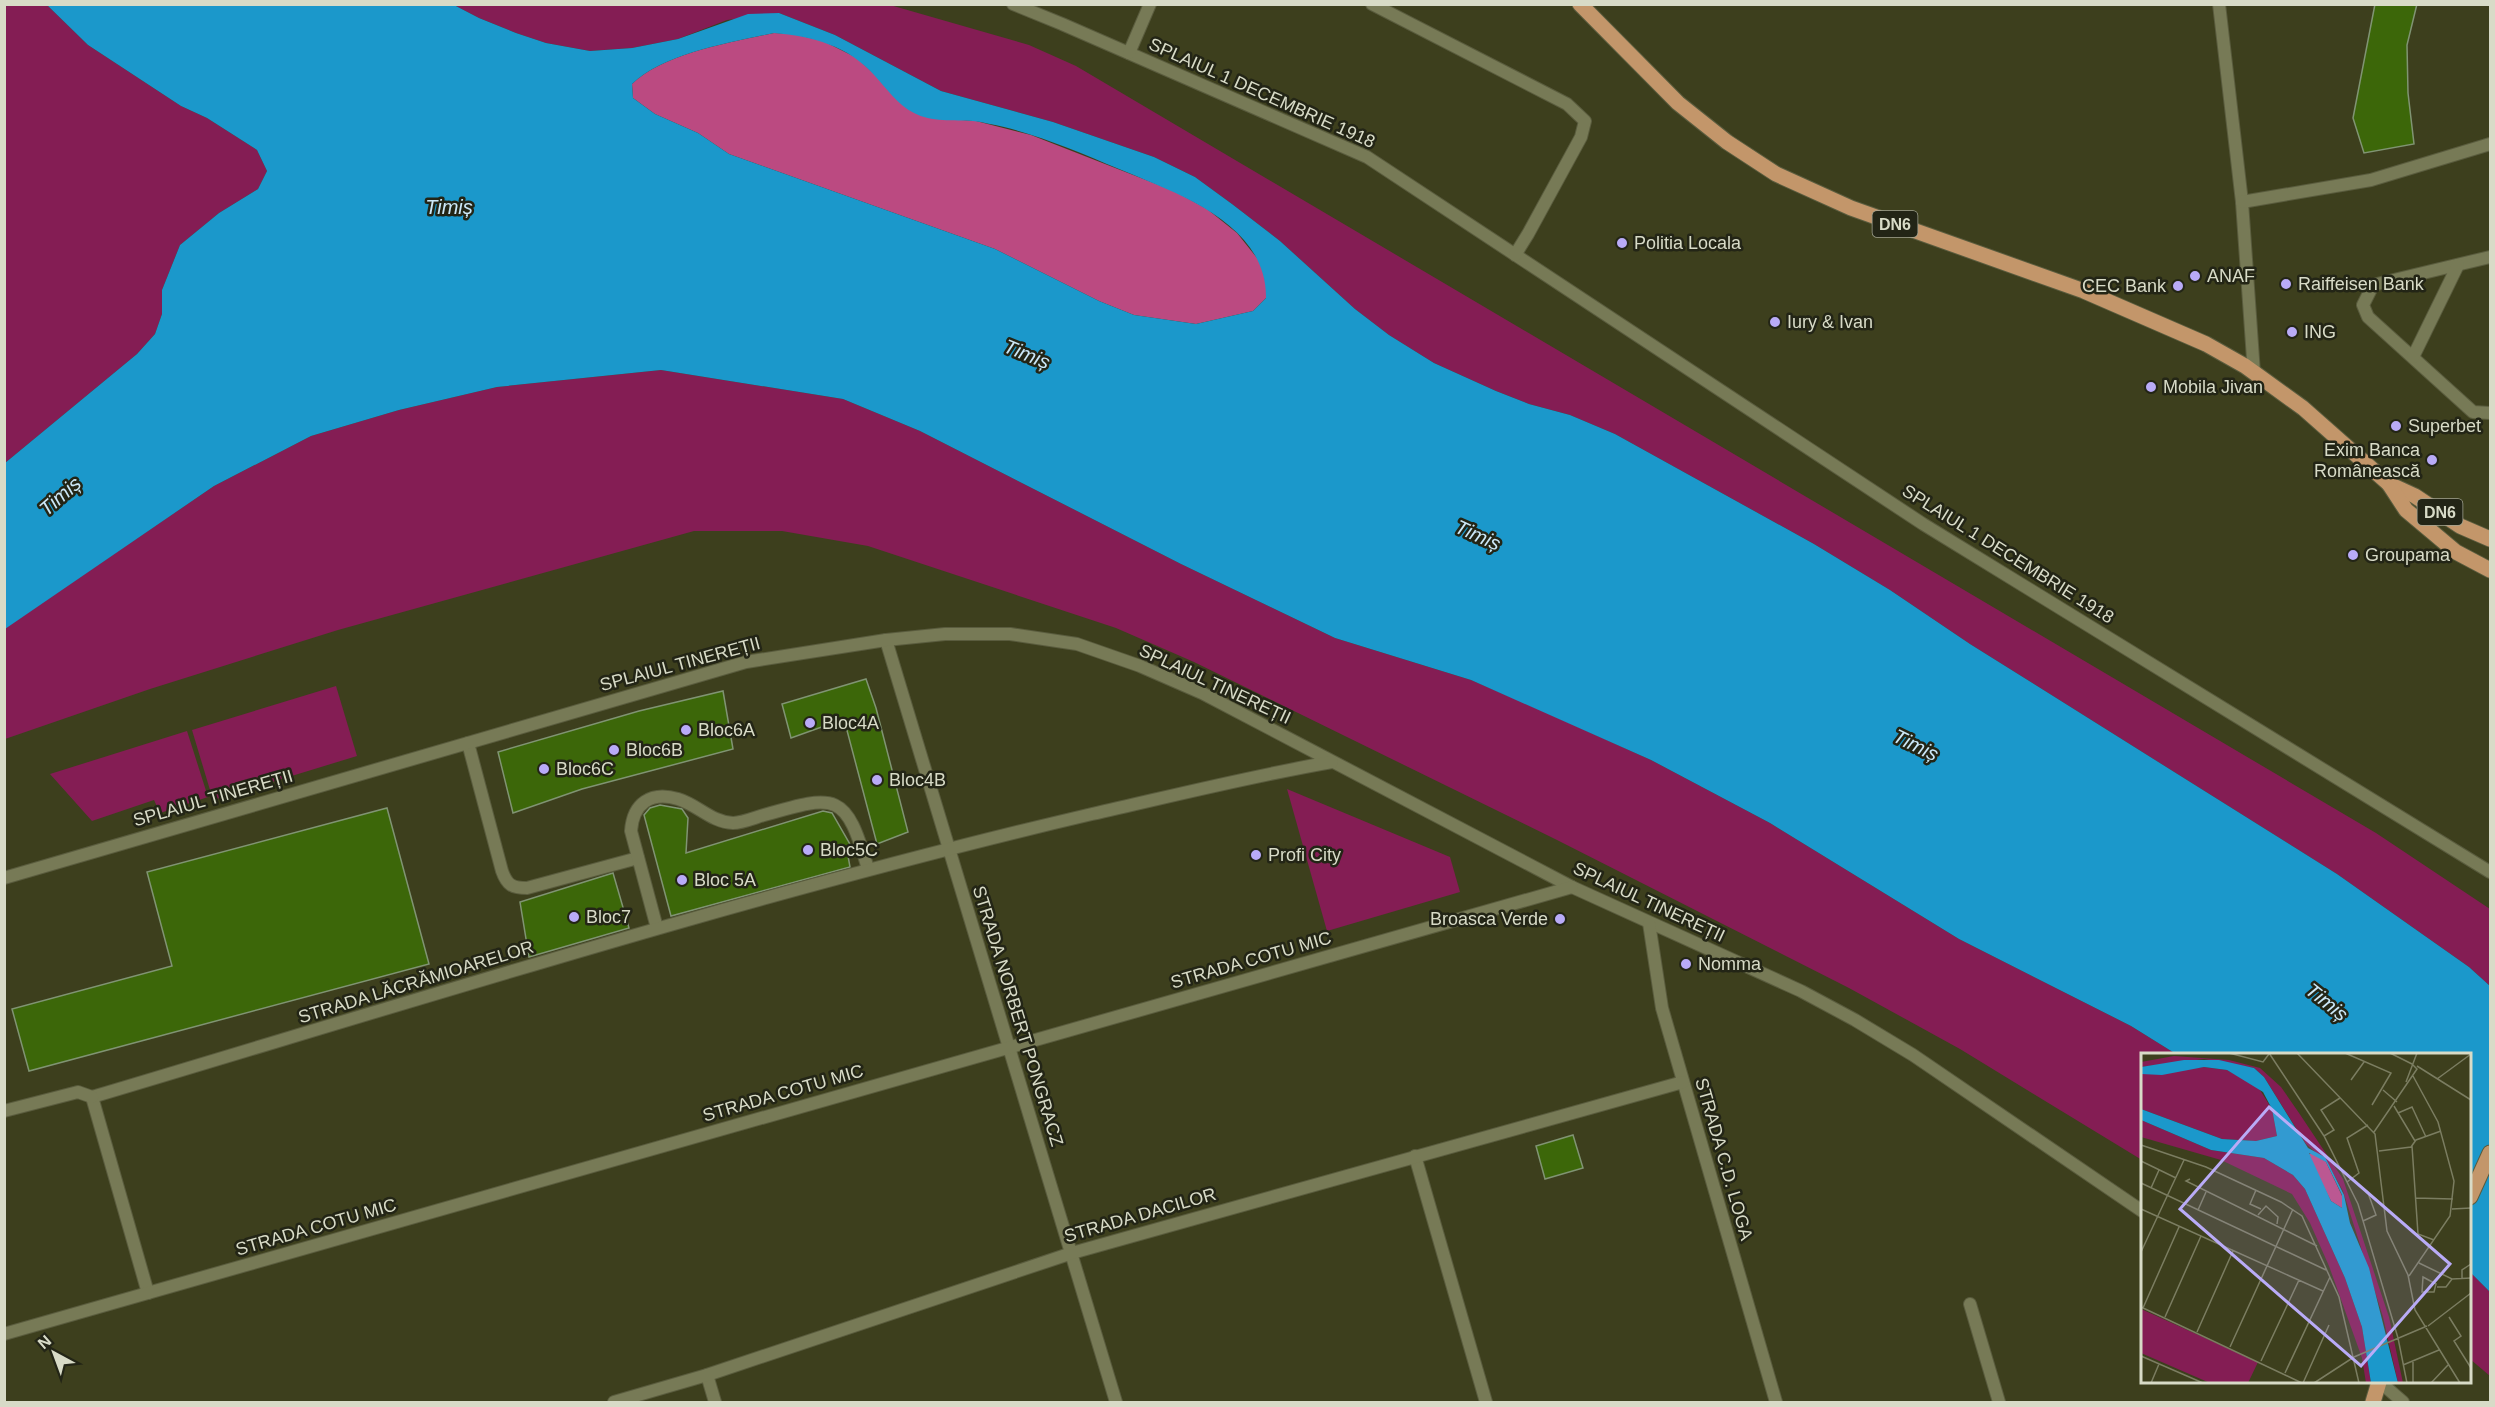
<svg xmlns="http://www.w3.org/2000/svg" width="2495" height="1407" font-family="Helvetica,sans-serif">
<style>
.green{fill:#841d54}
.forest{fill:#bb4a81}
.water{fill:#1b98cb;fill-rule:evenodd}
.building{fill:#3c6709;stroke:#809473;stroke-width:1.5}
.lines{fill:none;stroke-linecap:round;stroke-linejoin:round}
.street-casing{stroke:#5a5c3e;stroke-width:14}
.primary-casing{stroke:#5a5c3e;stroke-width:17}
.street{stroke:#777a56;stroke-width:12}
.primary{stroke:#c3966a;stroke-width:15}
.poi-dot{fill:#b9abf7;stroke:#232516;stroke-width:2}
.labels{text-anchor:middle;stroke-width:5;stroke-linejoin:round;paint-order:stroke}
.shield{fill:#232516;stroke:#a2a492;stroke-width:1.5}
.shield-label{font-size:16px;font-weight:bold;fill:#d8dbc7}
.street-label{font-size:18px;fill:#d8dbc7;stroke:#232516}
.poi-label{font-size:18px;fill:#d8dbc7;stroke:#232516;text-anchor:start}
.water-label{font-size:20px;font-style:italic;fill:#cce8f8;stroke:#232516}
.inset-road{fill:none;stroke:#7b7d61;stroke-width:1.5}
.view{fill:#b9abf7;fill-opacity:0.15;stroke:#b9abf7;stroke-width:3}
.inset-edge{fill:none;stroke:#d8dbc7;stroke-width:3}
</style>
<rect width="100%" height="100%" fill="#3d3f1d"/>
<g class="green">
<polygon points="5,5 47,5 88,45 181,106 207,118 257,150 267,171 258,189 219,213 180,245 162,290 162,314 155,334 137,354 5,463"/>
<polygon points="454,5 890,5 1029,45 1076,66 2376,833 2490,909 2490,986 2469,967 2337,874 1970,644 1890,590 1814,544 1615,434 1570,415 1529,404 1496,391 1434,363 1389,335 1355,309 1280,241 1232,204 1195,177 1154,157 1053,122 941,91 835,35 779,13 727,20 678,39 632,48 590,51 546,43 516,33 479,18"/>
<polygon points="661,370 843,399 920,431 1181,564 1335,638 1471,680 1538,709 1651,760 1770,823 1959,939 2131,1026 2176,1054 2142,1054 2142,1160 1960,1049 1849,988 1557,840 1194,662 1116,628 868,546 782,531 694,531 338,630 150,689 5,739 4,629 214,486 311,436 399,410 497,387"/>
<polygon points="336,686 357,756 213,800 192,730"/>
<polygon points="187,731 208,797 160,813 154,800 92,821 50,774"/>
<polygon points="1287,789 1450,857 1460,892 1327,931"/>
<polygon points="2470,1272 2490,1292 2490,1376 2470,1359"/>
</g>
<path class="forest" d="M774,33L793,34L823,41L857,58L874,74L932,118L976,121L1031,135L1174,191L1207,209L1237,233L1261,263L1266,284V298L1253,311L1196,324L1134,315L1099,301L995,249L729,154L698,133L655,114L633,98L632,84C663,54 731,42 774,33Z"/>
<path class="water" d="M47,5H454L479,18L516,33L546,43L590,51L632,48L678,39L748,14L779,13L835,35L941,91L1053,122L1154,157L1195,177L1232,204L1280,241L1355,309L1389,335L1434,363L1496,391L1529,404L1570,415L1615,434L1814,544L1890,590L1970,644L2337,874L2469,967L2490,986V1292L2470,1272V1054H2176L2131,1026L1959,939L1770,823L1651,760L1471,680L1335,638L1181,564L920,431L843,399L661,370L497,387L399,410L311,436L214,486L5,629V463L137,354L155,334L162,314V290L180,245L219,213L258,189L267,171L257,150L207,118L181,106L88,45ZM774,33C812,36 849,46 875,76C887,89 898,105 914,113C931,122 954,120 973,121C983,122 994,125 1004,127C1044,137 1081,153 1119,169C1176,193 1267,223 1266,298L1253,311L1196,324L1134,315L1099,301L995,249L729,154L698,133L655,114L633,98L632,84C663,54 731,42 774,33Z"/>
<g class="building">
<polygon points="2375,4 2417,4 2407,45 2408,93 2414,144 2364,153 2353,118"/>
<polygon points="866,679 876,708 908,832 877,844 844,719 791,738 782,704"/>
<polygon points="723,691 733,749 582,789 513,813 498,752 639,711"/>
<polygon points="660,805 682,809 688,818 686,853 823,811 832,813 855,853 848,856 850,867 671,916 644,815 650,808"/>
<polygon points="387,808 429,964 29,1071 12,1009 172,966 147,872"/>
<polygon points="613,873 629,928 529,957 520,902"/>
<polygon points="1573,1135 1583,1168 1545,1179 1536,1146"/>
</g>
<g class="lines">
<g class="street-casing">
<g id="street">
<polyline points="1013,4 1062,24 1367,157 1923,524 2490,872"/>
<polyline points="1372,4 1567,104 1585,121 1581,137 1528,234 1515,255"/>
<polyline points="2219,4 2242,202 2254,373"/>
<polyline points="1129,53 1150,4"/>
<polyline points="2242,202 2371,180 2490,144"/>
<polyline points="2490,257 2373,285 2363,305 2368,317 2473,412 2490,413"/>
<polyline points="2413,357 2458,265"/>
<polyline points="886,640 1116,1402"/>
<path d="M468,743L502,871C507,885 512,888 527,888L638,858"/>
<polyline points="4,878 746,662 886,640 945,634 1010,634 1077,644 1140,666 1202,693 1572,887 1801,991 1855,1020 1913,1055 2142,1211"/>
<polyline points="1649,923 1662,1008 1776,1402"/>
<path d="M657,928L631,831C633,803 651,791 678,799C698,805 711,822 733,823C742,823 754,818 764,815C837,794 846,792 868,869"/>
<path d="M92,1097C424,998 755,893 1092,814C1172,796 1251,776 1332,762"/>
<polyline points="92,1097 148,1293"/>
<polyline points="4,1111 78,1092 92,1097"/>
<polyline points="1415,1156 1486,1402"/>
<polyline points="1970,1304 1999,1402"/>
<polyline points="4,1334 1572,887"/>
<polyline points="707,1375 715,1402"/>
<polyline points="2380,1382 2403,1402"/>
<polyline points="614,1402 707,1375 1072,1253 1683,1082"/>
</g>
</g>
<g class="primary-casing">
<g id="primary">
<polyline points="1580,4 1678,103 1727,142 1776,174 1851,208 2084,291 2206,344 2245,366 2303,408 2389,484 2415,496 2460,526 2490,539"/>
<polyline points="2389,484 2406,510 2456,552 2490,570"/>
<polyline points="2470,1197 2490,1153"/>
<polyline points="2373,1402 2379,1382"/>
</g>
</g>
<use href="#street" class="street"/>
<use href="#primary" class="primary"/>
</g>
<g class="poi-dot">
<circle cx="1622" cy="243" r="6"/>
<circle cx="2195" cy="276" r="6"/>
<circle cx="2286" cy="284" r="6"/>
<circle cx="2178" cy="286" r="6"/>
<circle cx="1775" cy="322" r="6"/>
<circle cx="2292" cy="332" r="6"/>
<circle cx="2151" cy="387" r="6"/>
<circle cx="2396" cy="426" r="6"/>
<circle cx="2432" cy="460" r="6"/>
<circle cx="2353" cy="555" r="6"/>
<circle cx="810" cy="723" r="6"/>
<circle cx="686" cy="730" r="6"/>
<circle cx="614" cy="750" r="6"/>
<circle cx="544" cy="769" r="6"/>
<circle cx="877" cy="780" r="6"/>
<circle cx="808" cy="850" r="6"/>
<circle cx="1256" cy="855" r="6"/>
<circle cx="682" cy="880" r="6"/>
<circle cx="574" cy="917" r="6"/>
<circle cx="1560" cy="919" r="6"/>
<circle cx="1686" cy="964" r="6"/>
</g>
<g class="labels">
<g class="shield">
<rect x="1872.5" y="211" width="45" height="26" rx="4.5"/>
<rect x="2417.5" y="499" width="45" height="26" rx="4.5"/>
</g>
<g class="shield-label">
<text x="1895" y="230">DN6</text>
<text x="2440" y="518">DN6</text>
</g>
<g class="street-label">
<text transform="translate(1262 93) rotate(24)" y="6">SPLAIUL 1 DECEMBRIE 1918</text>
<text transform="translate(2008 554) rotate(32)" y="6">SPLAIUL 1 DECEMBRIE 1918</text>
<text transform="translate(680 664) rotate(-15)" y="6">SPLAIUL TINEREȚII</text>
<text transform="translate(1215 684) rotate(25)" y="6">SPLAIUL TINEREȚII</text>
<text transform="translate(213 798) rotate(-16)" y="6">SPLAIUL TINEREȚII</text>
<text transform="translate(1649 902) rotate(25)" y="6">SPLAIUL TINEREȚII</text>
<text transform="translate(1251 960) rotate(-16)" y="6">STRADA COTU MIC</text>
<text transform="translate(416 982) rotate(-17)" y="6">STRADA LĂCRĂMIOARELOR</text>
<text transform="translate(1018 1016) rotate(73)" y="6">STRADA NORBERT PONGRACZ</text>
<text transform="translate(783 1093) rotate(-16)" y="6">STRADA COTU MIC</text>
<text transform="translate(1724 1159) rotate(74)" y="6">STRADA C.D. LOGA</text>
<text transform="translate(1140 1215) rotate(-16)" y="6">STRADA DACILOR</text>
<text transform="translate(316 1227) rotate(-16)" y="6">STRADA COTU MIC</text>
</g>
<g class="poi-label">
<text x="1634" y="249">Politia Locala</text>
<text x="2207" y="282">ANAF</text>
<text x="2298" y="290">Raiffeisen Bank</text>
<text x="2166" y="292" text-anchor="end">CEC Bank</text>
<text x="1787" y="328">Iury &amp; Ivan</text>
<text x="2304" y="338">ING</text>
<text x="2163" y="393">Mobila Jivan</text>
<text x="2408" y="432">Superbet</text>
<text x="2420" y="456" text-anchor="end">Exim Banca<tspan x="2420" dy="21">Românească</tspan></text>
<text x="2365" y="561">Groupama</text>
<text x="822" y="729">Bloc4A</text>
<text x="698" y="736">Bloc6A</text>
<text x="626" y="756">Bloc6B</text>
<text x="556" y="775">Bloc6C</text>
<text x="889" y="786">Bloc4B</text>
<text x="820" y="856">Bloc5C</text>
<text x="1268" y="861">Profi City</text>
<text x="694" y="886">Bloc 5A</text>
<text x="586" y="923">Bloc7</text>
<text x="1548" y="925" text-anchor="end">Broasca Verde</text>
<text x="1698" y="970">Nomma</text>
</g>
<g class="water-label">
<text x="449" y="214">Timiș</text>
<text transform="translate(1027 354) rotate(22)" y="7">Timiș</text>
<text transform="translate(60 496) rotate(-41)" y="7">Timiș</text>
<text transform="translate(1478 535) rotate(24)" y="7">Timiș</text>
<text transform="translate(1916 745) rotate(26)" y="7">Timiș</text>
<text transform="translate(2327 1002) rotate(39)" y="7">Timiș</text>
</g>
</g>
<g transform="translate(2141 1053)">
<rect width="330" height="330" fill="#3d3f1d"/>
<path d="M33,3L88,7L119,15L140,34L158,60L202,126L248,264L262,330H257L242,264L202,138L186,109L165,91L123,24L113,15L63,6L0,14V9ZM63,14L86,17L117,34L131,56L136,83L115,88L81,86L0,56V21ZM0,67L70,97L123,105L152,122L164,136L204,225L221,274L230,330H225L221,305L188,213L169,170L151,141L80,107L0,84ZM0,256L117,309L107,330H69L0,300Z" fill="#841d54"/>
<path d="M173,100L185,109L202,145L201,155L190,148L171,111L168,101Z" fill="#bb4a81"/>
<path d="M43,7H78L113,15L123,24L167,95L184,104L203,142L209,170L228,215L257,330H230L221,274L204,225L164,136L152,122L123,105L70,97L0,67V56L81,86L115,88L136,83L131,56L122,39L86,17L63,14L21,22L0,21V14ZM168,100L185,109L201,142V155L190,148Z" fill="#1b98cb" fill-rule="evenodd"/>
<path class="inset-road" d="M88,0L122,9L128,1M128,0L183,83L217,151L257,285L266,330M156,0L234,81L246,178L267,222L274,257L319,330M204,0L250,20L231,52M249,0L271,11M276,13L330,47M296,26L330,1M210,27L223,9M265,29L276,0M242,37L256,49M253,53L274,88M257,60L271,54L285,84M233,79L276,16L271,11M183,83L193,77L180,57L199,45M0,92L65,114L140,149L161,163L198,244L218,330M271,93L277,181L293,187M238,98L270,94L275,87L300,78M0,108L35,125M49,126L45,128L176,193M206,129L218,120L206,85L227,72M0,130L185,217M10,135L18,117M115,137L109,151L120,156M274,145L312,146M0,156L182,238M311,156L330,155M57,157L65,139M117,162L125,153L137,164L136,171M222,168L235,162L227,140M0,199L43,107M278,210L311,226L330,225M268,223L309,163L313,128L297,69L272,23M282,224L295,231L293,239H281ZM321,226V217L330,211M296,234H305L311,226M0,254L161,330M2,255L38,174M24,264L60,183M308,264L320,283L313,288L330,315M287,273L330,240M56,279L92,198M89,294L152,156M0,303L62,330M120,308L158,227M272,309V330M262,312L298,297M144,320L189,224M10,330L18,311M162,330L188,272M173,330L213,304L286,273M290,330L307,312"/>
<path class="view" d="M128,54L309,211L220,313L39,156Z"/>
<rect width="330" height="330" class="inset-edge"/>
</g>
<rect width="2495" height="1407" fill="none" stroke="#d8dbc7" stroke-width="12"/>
<g transform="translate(54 1353) rotate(319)" stroke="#232516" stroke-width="4.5" paint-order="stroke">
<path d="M0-4.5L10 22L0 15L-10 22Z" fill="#d8dbc7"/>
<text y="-9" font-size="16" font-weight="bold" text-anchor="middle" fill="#d8dbc7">N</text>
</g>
</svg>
